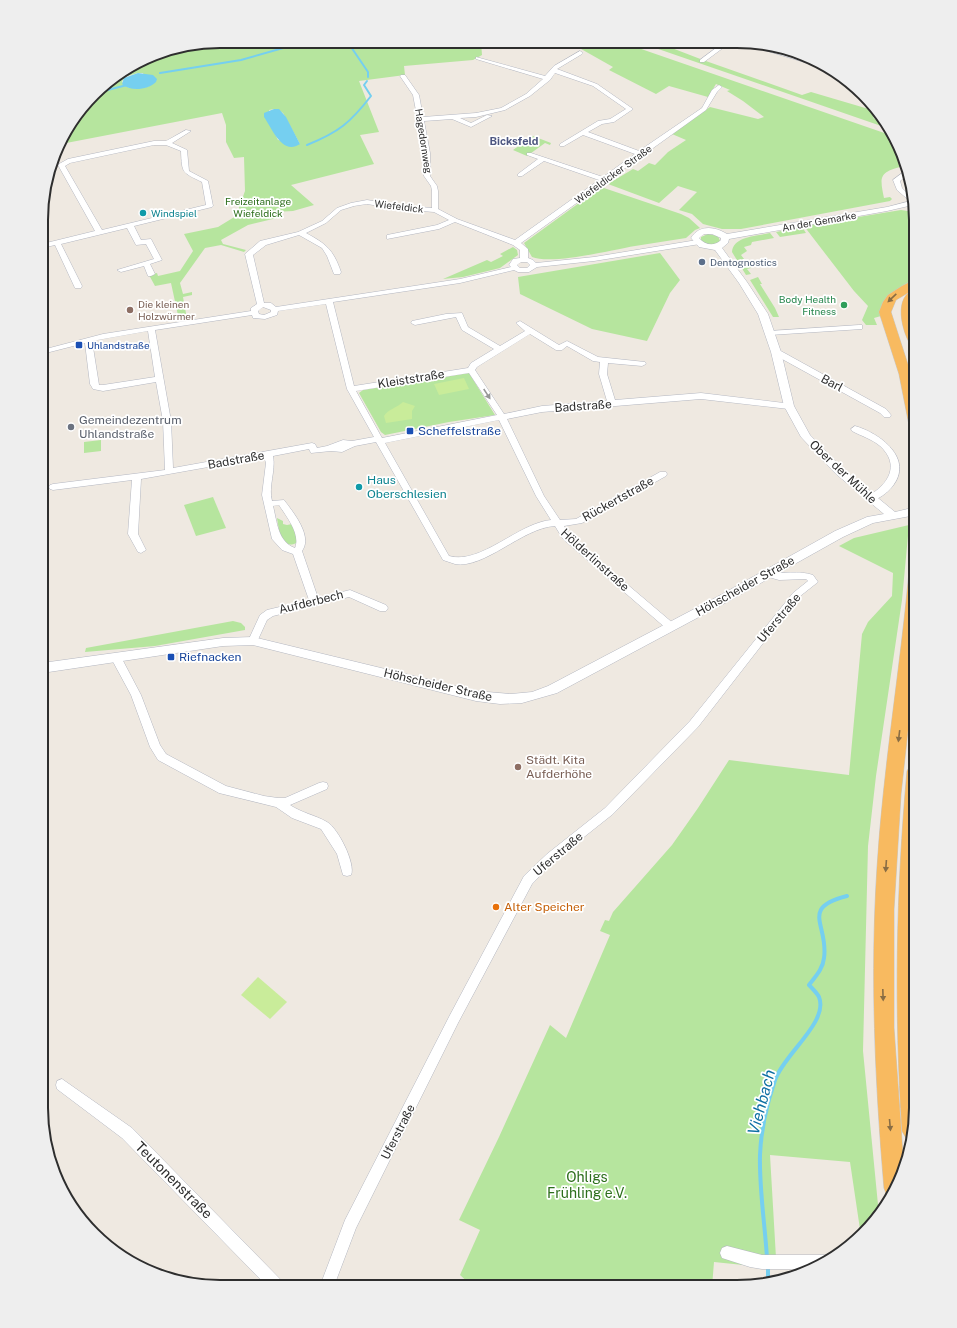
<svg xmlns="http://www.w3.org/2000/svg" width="957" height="1328" font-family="'Public Sans',sans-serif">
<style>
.green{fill:#b6e59e;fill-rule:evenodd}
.pitch{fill:#c9ec9a}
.water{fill:#75cff0}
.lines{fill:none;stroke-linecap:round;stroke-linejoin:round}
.stream-far1{stroke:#75cff0;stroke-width:2}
.stream{stroke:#75cff0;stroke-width:4}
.minor-casing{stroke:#b4b7c1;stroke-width:1}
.tertiary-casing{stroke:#b4b7c1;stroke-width:1}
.trunk-casing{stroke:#c9c9c9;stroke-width:1}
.minor{fill:#fff;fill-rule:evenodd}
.tertiary{fill:#fff;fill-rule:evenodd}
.trunk{fill:#f8ba60;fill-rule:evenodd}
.oneway{fill:#896d44}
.oneway2{fill:#969696}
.culture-dot{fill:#0f9aa8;stroke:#fff;stroke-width:1.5}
.service-dot{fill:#5c6f8a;stroke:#fff;stroke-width:1.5}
.leisure-dot{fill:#2e9e5b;stroke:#fff;stroke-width:1.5}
.education-dot{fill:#8d6e63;stroke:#fff;stroke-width:1.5}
.transit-dot{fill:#1a4fb4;stroke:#fff;stroke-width:1.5}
.worship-dot{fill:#6b7280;stroke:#fff;stroke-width:1.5}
.food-dot{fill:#e8710a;stroke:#fff;stroke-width:1.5}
.labels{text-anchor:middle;stroke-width:3.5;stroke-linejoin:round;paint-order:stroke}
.far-street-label{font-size:10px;fill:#2e2e2e;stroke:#fff}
.far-park-label{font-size:10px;fill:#2c6e1b;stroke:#fff}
.far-culture-label{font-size:10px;fill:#0d838f;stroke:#fff;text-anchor:start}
.far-service-label{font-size:10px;fill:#4e5e75;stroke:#fff;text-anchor:start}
.far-leisure-label{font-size:10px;fill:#27864d;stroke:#fff;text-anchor:end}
.far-education-label{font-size:10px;fill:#785e54;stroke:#fff;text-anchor:start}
.far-transit-label{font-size:10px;fill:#164399;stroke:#fff;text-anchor:start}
.far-neighbourhood-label{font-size:11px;font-weight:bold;fill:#4d5680;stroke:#fff}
.street-label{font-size:12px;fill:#2e2e2e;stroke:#fff}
.worship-label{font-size:12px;fill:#5b616d;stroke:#fff;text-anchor:start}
.transit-label{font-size:12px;fill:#164399;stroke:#fff;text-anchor:start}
.culture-label{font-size:12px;fill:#0d838f;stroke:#fff;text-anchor:start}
.education-label{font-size:12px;fill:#785e54;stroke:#fff;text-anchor:start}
.food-label{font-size:12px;fill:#c56008;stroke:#fff;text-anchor:start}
.near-park-label{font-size:14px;fill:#2c6e1b;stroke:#fff}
.near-street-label{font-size:14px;fill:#2e2e2e;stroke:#fff}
.near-water-label{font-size:16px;font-style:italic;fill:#0d6fa3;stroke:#fff}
.rim{fill:none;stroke:#2e2e2e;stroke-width:2}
</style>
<rect width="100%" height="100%" fill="#efe9e1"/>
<g class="green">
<path d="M220,41L481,42L482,55L473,60L404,66L405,75L359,81L379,132L360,135L374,164L291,185L314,205L293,211L275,212L277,218L248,225L221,240L223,244L246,250L244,252L221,245L205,248L180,283L183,294L192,292V295L183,297L187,319L179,320L171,283L155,286L149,275L157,273L158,276L180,271L193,251L184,234L218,227L236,216L245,191L244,157L234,158L226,142V125L222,113L61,144L65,131L102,85L162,51ZM138,73H143L149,86C142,89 124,91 122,81L127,76ZM274,109L279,110L283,113L300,144L278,140L271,126L269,110Z"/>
<path d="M556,42H621L893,136L898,141L904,166C880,172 879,175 884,198L890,197L892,199L890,201L741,229H722L703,224L692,214L679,210L697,192L678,186L659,203L608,184L633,169L638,171L649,163L655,165L668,152L686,140L672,134L710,107L758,119L764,117L743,101L727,91L730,90L716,84L708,97L669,86L656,94L609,70L613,67L574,45Z"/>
<polygon points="638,42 667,42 664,45 703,60 802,95 811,92 872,110 876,115 873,118 881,121 887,128"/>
<polygon points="533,136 551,143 550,145 545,143 527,156 513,150"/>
<path d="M601,187L681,214L689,218L700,228L695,230L686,238C669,241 652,243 635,246C612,250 552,265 532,257L524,243Z"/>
<path d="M901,210L914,212L916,220V280C898,290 880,293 881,316L874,318L877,325H866L862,320L868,306L854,291L804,226Z"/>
<polygon points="802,227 806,233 780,237 776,232"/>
<path d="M770,233L774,238L752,242L751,245L744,247L747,251L741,255L751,268L747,269L751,274L746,275L732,252C733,236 758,236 770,233Z"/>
<path d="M708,234L718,236L720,241C714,246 707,245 701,241V237Z"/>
<polygon points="513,247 517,250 518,255 500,268 463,277 443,279 487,260 491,262 503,256 500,254"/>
<polygon points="660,253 680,280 670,293 647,341 592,329 520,294 518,277"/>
<polygon points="758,277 762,284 760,284 775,308 779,317 773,317 750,280"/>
<polygon points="469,373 495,415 449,422 385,435 381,432 359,393 363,390"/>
<polygon points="101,440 101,451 84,453 84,442"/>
<polygon points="213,497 226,528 196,536 184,505"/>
<path d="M277,518L283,521V524L287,525L292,524L298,542C281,552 279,530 277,518Z"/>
<polygon points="909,525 902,600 876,776 868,846 863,1051 879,1215 861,1236 850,1162 770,1155 776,1258 763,1267 714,1262 712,1287 472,1286 460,1275 480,1230 459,1220 499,1137 550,1025 566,1038 610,935 600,931 605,920 609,921 613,912 672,845 698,808 729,760 849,775 862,634 868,622 892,596 893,573 839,546 854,538"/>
<polygon points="233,621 241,623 245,627 245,630 155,646 85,652 86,648"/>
</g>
<g class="pitch">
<polygon points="464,378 469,389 439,395 434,384"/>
<path d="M403,402L415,406L412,411V419L386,423L384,416C387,410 398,407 403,402Z"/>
<polygon points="258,977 287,1002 270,1019 241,995"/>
</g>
<g class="water">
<path d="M138,73L153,75L157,79L156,82C148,90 130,92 122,84L124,78Z"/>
<path d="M274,109H279L286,117L300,144C282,156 272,128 264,117V113Z"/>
</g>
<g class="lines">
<g class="stream-far1">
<polyline points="347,41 368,72 368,77"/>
<polyline points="160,73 241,60 308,41"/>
<polyline points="96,93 127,85"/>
<path d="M307,145C339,132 350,123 371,96L364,85L367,81"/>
</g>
<g class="stream">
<path d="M767,1258C765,1225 759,1188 760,1155C761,1130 767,1103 775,1080C784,1054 829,1022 819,997C817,993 812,988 809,985C815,977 823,969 824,958C829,925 799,908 847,896"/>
<polyline points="768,1266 768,1280"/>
</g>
<g class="minor-casing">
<g id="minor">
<polygon points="724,42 731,42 704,62 700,62 700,60"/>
<polygon points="741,43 749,43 821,64 828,68 824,68"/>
<path d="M580,51L583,53L582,54L557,69L597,84L633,109L614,122L602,124L588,132L639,151L702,108L712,90L719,85L722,87L717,92L706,110L521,243L528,249V258L533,260L536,263L594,257L697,240L701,242L700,244L594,261L537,267L529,272H518L514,270L460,283L333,302L354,386L468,368L471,363L494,349L462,330L456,317L415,325L411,323L412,321L446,314L462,313L468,327L500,346L525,331L516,323L520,321L559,345L567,341L598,357L645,362L646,364L642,366L608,363L607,374L615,400L701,393L792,404L793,406L792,408L789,409L701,399L542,412L507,419L544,496L560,520L576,519L660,472H666L667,474L666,476L582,523L564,526L569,535L674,624L676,627L674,630H668L563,539L555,526C522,528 485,569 455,564C451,563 447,561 443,560L376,442L355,446L342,452L331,451L311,453L309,449L273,456C276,471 268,486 272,501L284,500C293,512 313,536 302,551L318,598L350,590L386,605L388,608L386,611H380L349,597L273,616L267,620L256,644H250L248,641L260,615L267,610L309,600L293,554L282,550L272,539L262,495L266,463L264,457L141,479L138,534L146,550L141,553L138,552L128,534L132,480L53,490L50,489L49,487L50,485L53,484L165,470L163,421L156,382L103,391L93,389L90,384L85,343L42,354V350L103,334L251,311V308L257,304L245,254L260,241L298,232L322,221L337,208L351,203L367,200L398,205L432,208V191L431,186L424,176V153L413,95L400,76L401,75H405L419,95L423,117L476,113L501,108L526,94L543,79L476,59V57L545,76L554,66ZM555,73L593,86L626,109L610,119L598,121L560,144V146H564L583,135L635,154L603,177L531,153H527V155L538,159L518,174V176H522L544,161L599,180L515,240L457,219L438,209V191L437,186L430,176V153L424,121L452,119L471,127L492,116L487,115L471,123L460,118L476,117L505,110L530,96L550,80ZM367,204L398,209L434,212L449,220L437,225L387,235V239L439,229L455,222L513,245L520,250V258L513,259L509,265L511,267L460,279L276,307L271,303H264L253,255L266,245L299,235L322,248L327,256L334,274H340L341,272C333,249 326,244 306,233L326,223L341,210L354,206ZM521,262H527L530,265L527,268H520L517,265ZM326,304L347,389L374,437L352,441L343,440L327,446L317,448L315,444L312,443L173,468L171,421L155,330L252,315L253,318L265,319L277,315L278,311ZM263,307L271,310V312L264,315L259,314L258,311ZM148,331L155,377L103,385H99L92,341ZM530,334L556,350H562L567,346L593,361L600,362L599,374L607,401L542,406L504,414L475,370L477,367ZM469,373L497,415L382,438L356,391ZM499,420L536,496L551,520C518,523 481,565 449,556L385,443ZM279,505C286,516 301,534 295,548C278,542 277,522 273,506Z"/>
<path d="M186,130L191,131L172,143L187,150L189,171L208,181L213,206L212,207L134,226L141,240L151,239L162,260L150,264L155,274L151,276H148L144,266L121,272L117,270L154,259L146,244L136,245L127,228L61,244L82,286L81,288H75L55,245L42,248V244L95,231L58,165L59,164L68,159L154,141H166ZM154,145H166L181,151C182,174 182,172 202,182L206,205L102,230L65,166L70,163Z"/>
<polygon points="905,171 906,176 900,181 902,188 910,196 911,202 897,190 893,180"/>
<polygon points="42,290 47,293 46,295 42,295"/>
<polygon points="859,325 862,325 862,329 770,335 766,333 770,331"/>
<polygon points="773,350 779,350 886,409 891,415 890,417 884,417 880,413 773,354"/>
<path d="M855,426C880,433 915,459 892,487C887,493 879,499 871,501L868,500L867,498L868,496C888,485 901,465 880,446C872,439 861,436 852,431L851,429Z"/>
<path d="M768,571C783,575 799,570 813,575L818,582L799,597L698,727L613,814L555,860L532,884L458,1023L356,1228L334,1286H320L345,1220L450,1015L524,876L547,854L605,808L690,721L793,593L808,581L806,579L779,580L765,576L763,574L765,572Z"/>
<path d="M116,654L120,655L141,695L160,745L166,754L226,786L264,796L278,798H285L319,783L323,782L327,783L328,786L327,789L290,805C302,813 315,815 327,822C338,828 356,864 351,875L347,876L343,875L337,854L321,829L292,818L276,807L219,793L158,760L150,747L131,695L111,658L112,655Z"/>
<polygon points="62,1079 132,1128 282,1281 284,1286 267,1286 122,1138 57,1089 56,1085 57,1081"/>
<polygon points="727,1246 762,1255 826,1255 831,1258 814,1269 762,1269 750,1267 722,1258 720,1253 722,1248"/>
</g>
</g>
<g class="tertiary-casing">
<path id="tertiary" d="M911,201L913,205L887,211L729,239L728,243L722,248L747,282L768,314L781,352L794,406L810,435L844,470L895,512L916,507V515L873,523L843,537L725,603L557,693L522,703L500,704L476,701L253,645L223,646L42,673V663L223,638L253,637L476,691L511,694L532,692L548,686L717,597L835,531L867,517L884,514L836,474L801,437L784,406L771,352L758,314L739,283L715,250L699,247L691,238C699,225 714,226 727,234L887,207ZM704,234H712L721,238V240C714,247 705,245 699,238Z"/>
</g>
<g class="trunk-casing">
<g id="trunk">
<polygon points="916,279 916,288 896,300 891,312 911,374 916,394 916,429 911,428 909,425 899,374 879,312 883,302 888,295 902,286"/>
<path d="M916,289V301L913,311L916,329V348L912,347C902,333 892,295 916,289Z"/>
<path d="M916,567V657L901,794L894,909V1028L904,1170L891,1197L887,1196L884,1188C875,1082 870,975 877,868C883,769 900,671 909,572L911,568Z"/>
<path d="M916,764V1120L911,1141L906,1138L902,1131C894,1010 896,891 907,771L910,766Z"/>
</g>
</g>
<use href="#minor" class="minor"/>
<use href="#tertiary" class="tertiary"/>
<use href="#trunk" class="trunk"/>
</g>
<defs><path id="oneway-solid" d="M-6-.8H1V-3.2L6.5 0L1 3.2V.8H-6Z"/></defs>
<g class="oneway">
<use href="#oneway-solid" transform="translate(892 298) rotate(136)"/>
<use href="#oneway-solid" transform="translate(899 736) rotate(97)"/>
<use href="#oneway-solid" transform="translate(886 866) rotate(94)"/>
<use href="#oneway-solid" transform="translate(883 995) rotate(88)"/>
<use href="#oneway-solid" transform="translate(890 1125) rotate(85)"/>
</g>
<use class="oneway2" href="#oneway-solid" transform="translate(487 394) rotate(57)"/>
<g class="culture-dot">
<circle cx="143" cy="213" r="4"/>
<circle cx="359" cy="487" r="4"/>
</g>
<circle class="service-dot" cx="702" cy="262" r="4"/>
<circle class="leisure-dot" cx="844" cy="305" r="4"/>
<g class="education-dot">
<circle cx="130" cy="310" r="4"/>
<circle cx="518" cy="767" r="4"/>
</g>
<g class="transit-dot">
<rect x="75" y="341" width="8" height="8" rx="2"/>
<rect x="406" y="427" width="8" height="8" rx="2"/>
<rect x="167" y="653" width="8" height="8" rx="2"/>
</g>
<circle class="worship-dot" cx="71" cy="427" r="4"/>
<circle class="food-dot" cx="496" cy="907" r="4"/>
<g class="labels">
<g class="far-street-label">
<text transform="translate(424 141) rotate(81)" y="4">Hagedornweg</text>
<text transform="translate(613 174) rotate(-36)" y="4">Wiefeldicker Straße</text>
<text transform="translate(399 206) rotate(7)" y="4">Wiefeldick</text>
<text transform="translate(819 221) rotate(-10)" y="4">An der Gemarke</text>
</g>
<g class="far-park-label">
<text x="258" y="205">Freizeitanlage<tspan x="258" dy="12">Wiefeldick</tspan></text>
</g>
<g class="far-culture-label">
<text x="151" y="217">Windspiel</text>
</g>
<g class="far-service-label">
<text x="710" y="266">Dentognostics</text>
</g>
<g class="far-leisure-label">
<text x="836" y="303">Body Health<tspan x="836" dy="12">Fitness</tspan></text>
</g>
<g class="far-education-label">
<text x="138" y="308">Die kleinen<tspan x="138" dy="12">Holzwürmer</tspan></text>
</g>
<g class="far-transit-label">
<text x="87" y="349">Uhlandstraße</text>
</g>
<g class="far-neighbourhood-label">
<text x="514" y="145">Bicksfeld</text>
</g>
<g class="street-label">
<text transform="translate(411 379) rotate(-9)" y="4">Kleiststraße</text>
<text transform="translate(832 383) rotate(28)" y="4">Barl</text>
<text transform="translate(583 406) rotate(-4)" y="4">Badstraße</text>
<text transform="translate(236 460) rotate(-10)" y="4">Badstraße</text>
<text transform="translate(843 472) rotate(43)" y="4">Ober der Mühle</text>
<text transform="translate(618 499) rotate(-29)" y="4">Rückertstraße</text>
<text transform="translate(595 560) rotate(42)" y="4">Hölderlinstraße</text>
<text transform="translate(745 586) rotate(-29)" y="4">Höhscheider Straße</text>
<text transform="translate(311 602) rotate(-14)" y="4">Aufderbech</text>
<text transform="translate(779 618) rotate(-50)" y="4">Uferstraße</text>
<text transform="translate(438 685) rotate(13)" y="4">Höhscheider Straße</text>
<text transform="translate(558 854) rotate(-40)" y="4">Uferstraße</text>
<text transform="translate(398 1132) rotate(-63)" y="4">Uferstraße</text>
</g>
<g class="worship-label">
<text x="79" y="424">Gemeindezentrum<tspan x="79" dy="14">Uhlandstraße</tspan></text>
</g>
<g class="transit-label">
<text x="418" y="435">Scheffelstraße</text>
<text x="179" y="661">Riefnacken</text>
</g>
<g class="culture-label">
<text x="367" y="484">Haus<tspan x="367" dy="14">Oberschlesien</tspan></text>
</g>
<g class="education-label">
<text x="526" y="764">Städt. Kita<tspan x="526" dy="14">Aufderhöhe</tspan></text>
</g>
<g class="food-label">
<text x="504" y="911">Alter Speicher</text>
</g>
<g class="near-park-label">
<text x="587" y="1182">Ohligs<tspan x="587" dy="16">Frühling e.V.</tspan></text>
</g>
<g class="near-street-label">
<text transform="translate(174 1180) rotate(45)" y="5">Teutonenstraße</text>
</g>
<g class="near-water-label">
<text transform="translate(761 1102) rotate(-75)" y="6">Viehbach</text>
</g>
</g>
<path d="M0 0H957V1328H0ZM220 48H737A172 172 0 0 1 909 220V1108A172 172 0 0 1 737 1280H220A172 172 0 0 1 48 1108V220A172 172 0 0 1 220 48Z" fill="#eee" fill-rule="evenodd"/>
<path class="rim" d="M220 48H737A172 172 0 0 1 909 220V1108A172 172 0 0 1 737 1280H220A172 172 0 0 1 48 1108V220A172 172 0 0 1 220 48Z"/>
</svg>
